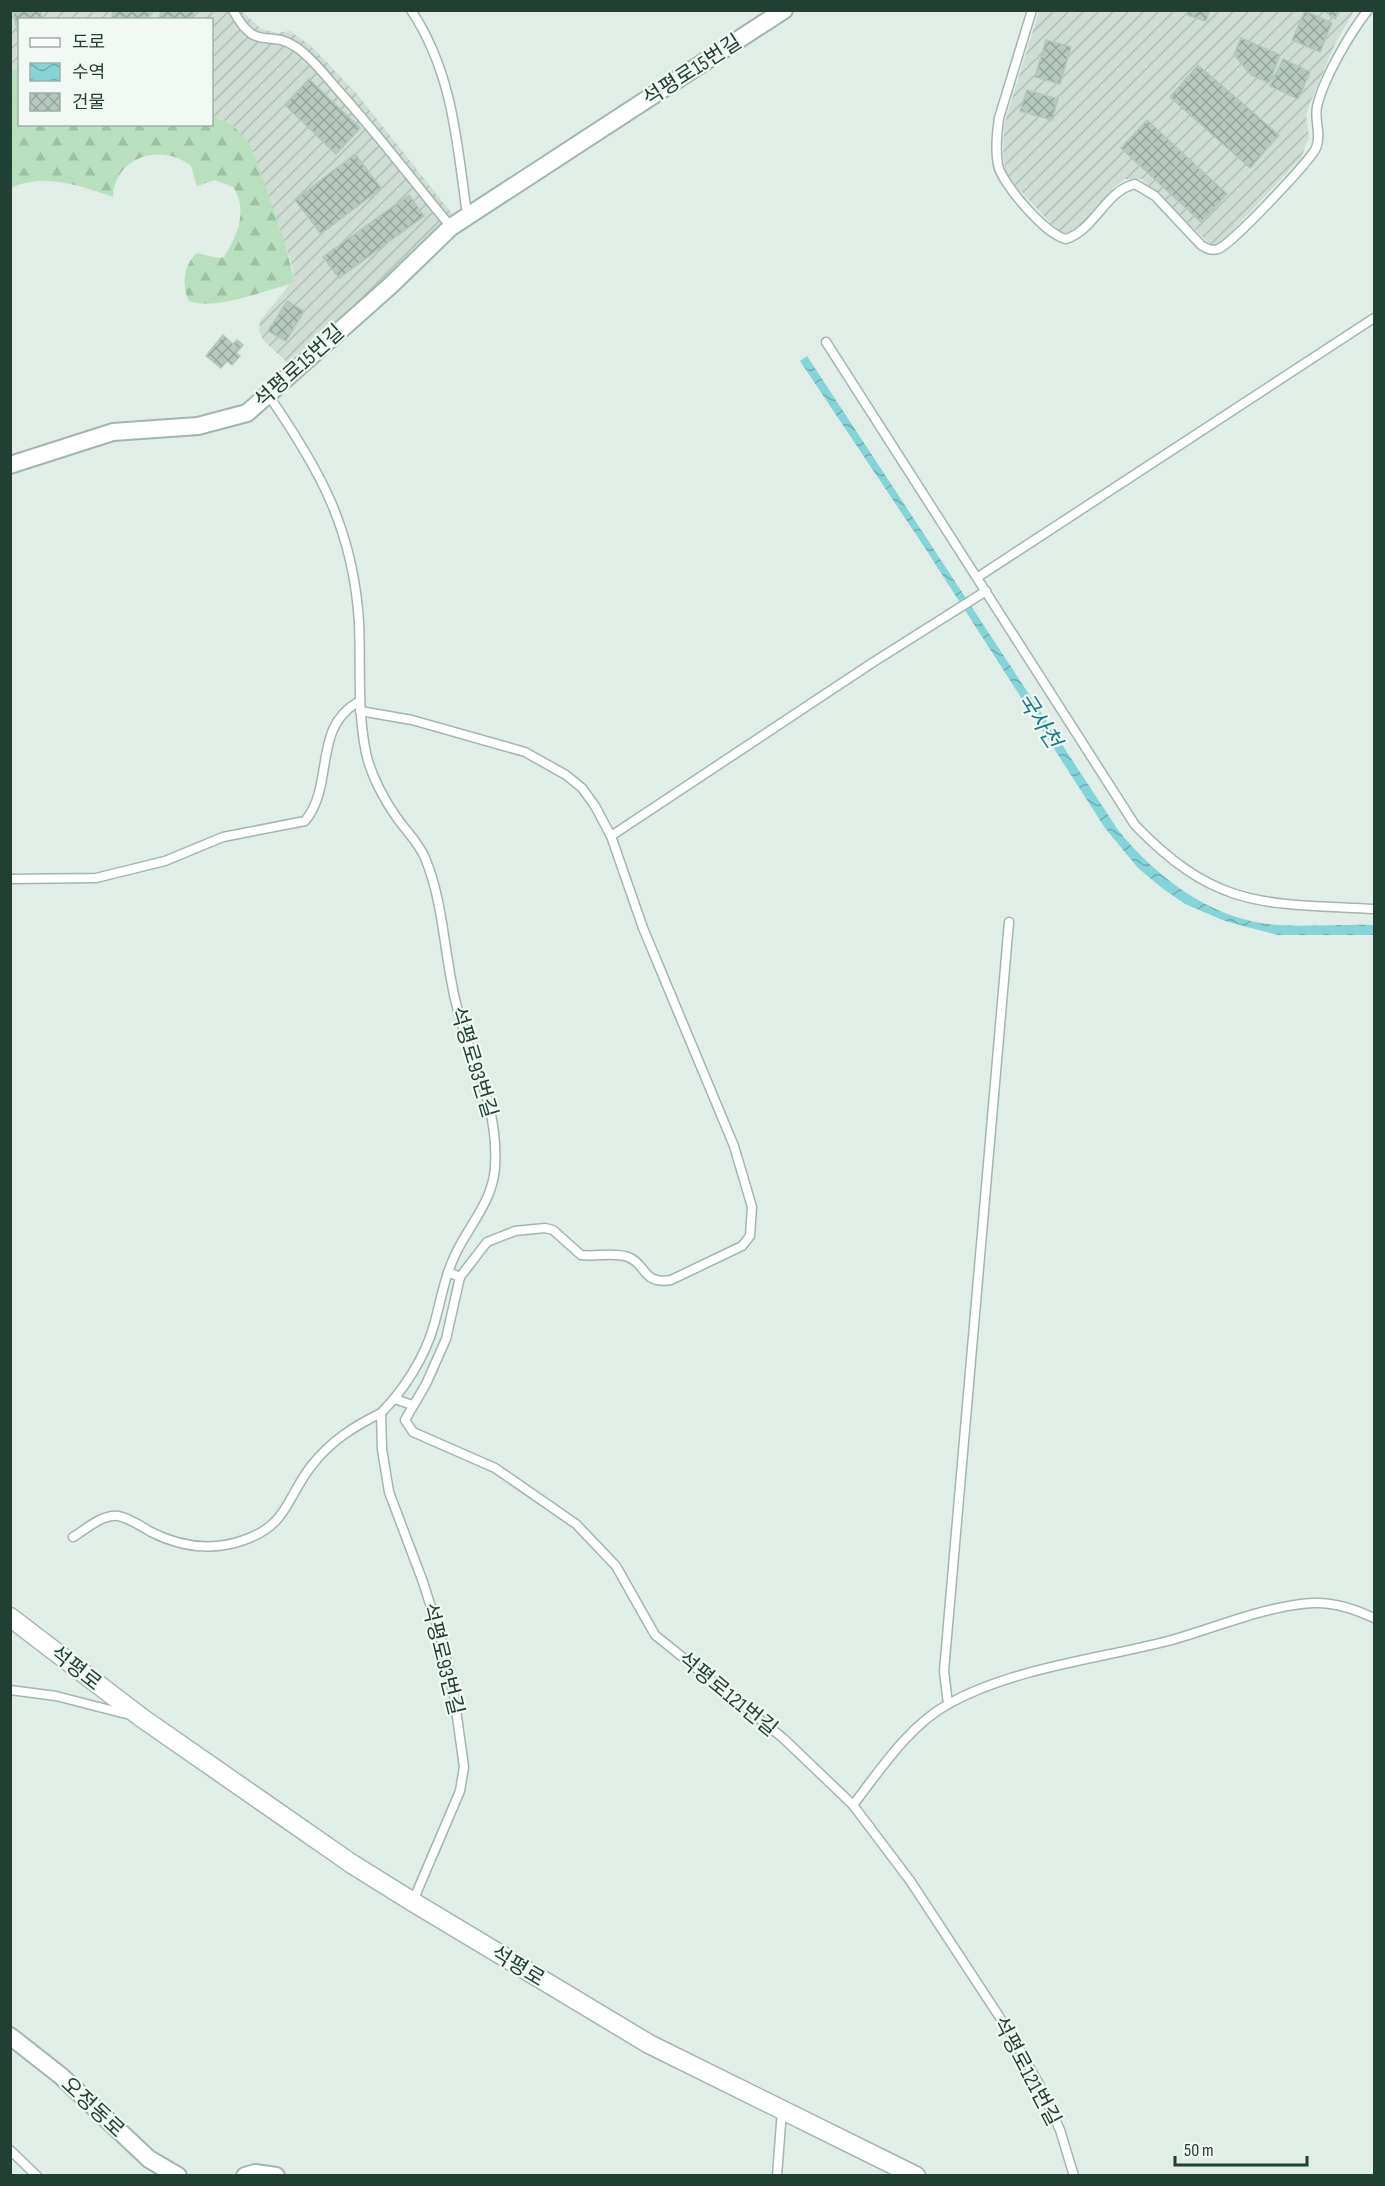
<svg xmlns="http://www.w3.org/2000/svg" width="1385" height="2186" font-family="'Sofia Sans Condensed','Noto Sans KR',sans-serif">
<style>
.industrial{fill:url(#industrial-furrows)}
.forest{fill:url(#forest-firs)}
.water{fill:url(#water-waves)}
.building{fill:url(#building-cross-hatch);stroke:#b3c7bd;stroke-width:1.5}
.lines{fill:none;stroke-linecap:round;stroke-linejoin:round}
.service-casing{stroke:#a3b6ae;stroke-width:11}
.minor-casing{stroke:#a3b6ae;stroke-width:20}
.tertiary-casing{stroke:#a3b6ae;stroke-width:21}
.service{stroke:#fff;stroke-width:8}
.minor{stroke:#fff;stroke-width:16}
.tertiary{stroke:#fff;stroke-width:18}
.labels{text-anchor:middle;stroke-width:4.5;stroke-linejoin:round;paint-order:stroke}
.street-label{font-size:21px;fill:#204034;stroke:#f2f9f5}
.water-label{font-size:22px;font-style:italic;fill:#147b82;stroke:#f2f9f5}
</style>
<defs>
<pattern id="industrial-furrows" width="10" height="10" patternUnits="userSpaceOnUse" patternTransform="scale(1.5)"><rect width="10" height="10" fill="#cfddd5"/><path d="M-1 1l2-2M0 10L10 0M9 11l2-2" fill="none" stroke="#b1bfb7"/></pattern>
<pattern id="forest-firs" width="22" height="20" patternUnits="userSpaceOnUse" patternTransform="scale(1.5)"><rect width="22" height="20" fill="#b8e0be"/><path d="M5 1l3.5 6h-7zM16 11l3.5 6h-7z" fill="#9ec1a4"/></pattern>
<pattern id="water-waves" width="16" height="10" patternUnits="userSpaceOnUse" patternTransform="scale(1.5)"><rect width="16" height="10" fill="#84d4d8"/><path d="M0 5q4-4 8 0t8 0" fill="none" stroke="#6cadb0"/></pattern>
<pattern id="building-cross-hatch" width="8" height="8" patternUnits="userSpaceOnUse" patternTransform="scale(1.5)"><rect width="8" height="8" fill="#b6c8bf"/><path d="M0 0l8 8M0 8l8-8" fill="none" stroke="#94a49c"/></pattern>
</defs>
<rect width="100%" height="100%" fill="#e1ede7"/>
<g class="industrial">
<polygon points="11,11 242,11 261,29 277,33 290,31 311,46 356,93 453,215 375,289 287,362 264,341 259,331 260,321 294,279 293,268 253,151 221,119 212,116 212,20 20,20 19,67 11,71"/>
<polygon points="1039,11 1354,11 1335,44 1310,103 1306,115 1309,137 1301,158 1219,245 1212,246 1142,179 1125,179 1113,188 1084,222 1068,234 1060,232 1053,226 1015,185 1006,172 1003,157 1004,125"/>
</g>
<path class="forest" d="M19,67L20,124H212V116C232,123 243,132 253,151L284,240L294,279L290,284C264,291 214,311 189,301C181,287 184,263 197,253L218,258L224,257C238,235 248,210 233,187L215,180L197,186L191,166C162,142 114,157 113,197C81,186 43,172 11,188V71Z"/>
<path class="water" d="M807,356L1118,830C1157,878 1213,921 1278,925C1310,927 1343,924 1374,925V935H1278L1225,921L1185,904L1162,888L1138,868L1105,828L923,545L800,361Z"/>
<g class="building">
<polygon points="13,10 40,10 42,20 20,20 20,45"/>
<polygon points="113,10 147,10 150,11 148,20 111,20"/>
<polygon points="161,10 194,10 192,20 159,20"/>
<polygon points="1188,10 1210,10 1206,21 1187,15"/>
<polygon points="1323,10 1340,10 1335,19"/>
<polygon points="1305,11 1332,23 1320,52 1292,40"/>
<polygon points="1241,38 1280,55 1269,83 1251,75 1234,55"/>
<polygon points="1046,40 1071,47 1060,84 1035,77"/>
<polygon points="1283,59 1310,72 1298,99 1270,86"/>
<polygon points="1198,65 1279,135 1250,168 1170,97"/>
<polygon points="309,79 360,128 336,154 285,105"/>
<polygon points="1027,90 1058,99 1052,120 1020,111"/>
<polygon points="1147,120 1227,194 1201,222 1121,148"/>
<polygon points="355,154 381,188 321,234 295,200"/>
<polygon points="409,195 424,216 339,278 323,257"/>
<polygon points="287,301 304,311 286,341 268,331"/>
<polygon points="223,335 233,344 237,340 243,345 236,353 240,356 232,365 227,361 221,368 206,356"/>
</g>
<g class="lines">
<g class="service-casing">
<g id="service">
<path d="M233,10C256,54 268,28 296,47C311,57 325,75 337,89C377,133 413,181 451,227"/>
<path d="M411,10C453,73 457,143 467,215"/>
<path d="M1032,10L999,118C997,133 995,149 998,165C1002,184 1046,235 1066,239C1095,230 1105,191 1135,184L1155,196L1201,245C1207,249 1211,251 1218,249C1230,246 1310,161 1316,148C1322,135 1314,121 1317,107C1323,79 1350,33 1368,10"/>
<path d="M826,342L1135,825C1217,910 1264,903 1374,909"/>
<path d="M269,396C320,470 353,529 359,622C361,666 357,709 366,753C371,775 384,800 397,818C406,831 419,843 425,858C444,903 444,956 456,1003C470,1062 499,1103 495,1167C493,1200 471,1223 457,1251C445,1274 441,1300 434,1325C425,1357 404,1390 381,1413L382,1449L389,1492L423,1582L443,1645L454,1695L464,1767L460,1791L413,1901"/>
<polyline points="978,577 1374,318"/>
<path d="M360,711L412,720L525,752L566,775L582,788L595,806L611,836L643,928L734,1146L752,1207L750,1236L742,1246L671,1280C642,1285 647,1264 628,1257C614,1252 596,1257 581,1255L553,1230L545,1228L515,1231L487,1242L460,1277"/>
<polyline points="611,836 872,663 986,591"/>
<path d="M10,879L96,878L165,861L223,837L305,821C335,785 312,728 358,702"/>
<polyline points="448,1272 460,1277 446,1339 426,1384 405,1420 413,1432 495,1468 576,1524 616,1566 655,1635 783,1738 853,1805 911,1882 1012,2036 1040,2086 1060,2130 1074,2176"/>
<polyline points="395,1399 412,1405"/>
<path d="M73,1537C85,1530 102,1514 118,1516C129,1518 141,1526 151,1532C181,1547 211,1552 244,1540C288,1525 286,1498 312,1465C332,1440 353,1427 381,1413"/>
<polyline points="10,1690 56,1696 130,1715"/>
<polyline points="948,1704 944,1671 1009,922"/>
<path d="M853,1805C881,1769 908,1726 950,1703C1014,1668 1098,1659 1168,1641C1216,1628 1263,1606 1313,1603C1335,1602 1355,1609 1374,1618"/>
<polyline points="10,2150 37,2176"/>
<polyline points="777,2176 782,2110"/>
</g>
</g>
<g class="minor-casing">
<g id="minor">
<polyline points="10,465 113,432 198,426 247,413 390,286 451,227 784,10"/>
<polyline points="10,2036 61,2076 149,2159 178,2176"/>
<polyline points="245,2176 255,2173 276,2176"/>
</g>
</g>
<g class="tertiary-casing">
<polyline id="tertiary" points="10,1617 142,1718 352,1864 413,1902 649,2044 916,2176"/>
</g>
<use href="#service" class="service"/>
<use href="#minor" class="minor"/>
<use href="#tertiary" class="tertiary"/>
</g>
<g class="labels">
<g class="street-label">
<text transform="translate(692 70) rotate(-33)" y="7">석평로15번길</text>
<text transform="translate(299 366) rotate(-42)" y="7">석평로15번길</text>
<text transform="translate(474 1062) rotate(73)" y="7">석평로93번길</text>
<text transform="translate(443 1659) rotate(76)" y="7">석평로93번길</text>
<text transform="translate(76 1668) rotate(38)" y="7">석평로</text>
<text transform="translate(728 1694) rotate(39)" y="7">석평로121번길</text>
<text transform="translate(518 1966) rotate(31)" y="7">석평로</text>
<text transform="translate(1027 2071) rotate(62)" y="7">석평로121번길</text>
<text transform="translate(93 2107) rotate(43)" y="7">오정동로</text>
</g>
<g class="water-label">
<text transform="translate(1040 720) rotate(57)" y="8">국사천</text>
</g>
</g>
<rect width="1385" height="2186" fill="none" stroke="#204034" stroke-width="24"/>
<rect x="18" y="18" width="195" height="108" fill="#f2f9f5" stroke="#9eafa8" stroke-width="1.5"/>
<rect x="30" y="38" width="30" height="9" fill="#ffffff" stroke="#9eafa8" stroke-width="1.5"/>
<text x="72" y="48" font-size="18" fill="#204034">도로</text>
<rect x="30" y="63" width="30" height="18" fill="url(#water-waves)" stroke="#9eafa8" stroke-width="1.5"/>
<text x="72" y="78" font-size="18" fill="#204034">수역</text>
<rect x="30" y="93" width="30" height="18" fill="url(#building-cross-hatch)" stroke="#9eafa8" stroke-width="1.5"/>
<text x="72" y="108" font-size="18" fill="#204034">건물</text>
<path d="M1175 2156v9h132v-9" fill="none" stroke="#204034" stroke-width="3"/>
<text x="1184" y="2156" font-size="18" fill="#204034" stroke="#f2f9f5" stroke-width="4.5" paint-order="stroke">50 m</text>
</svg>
